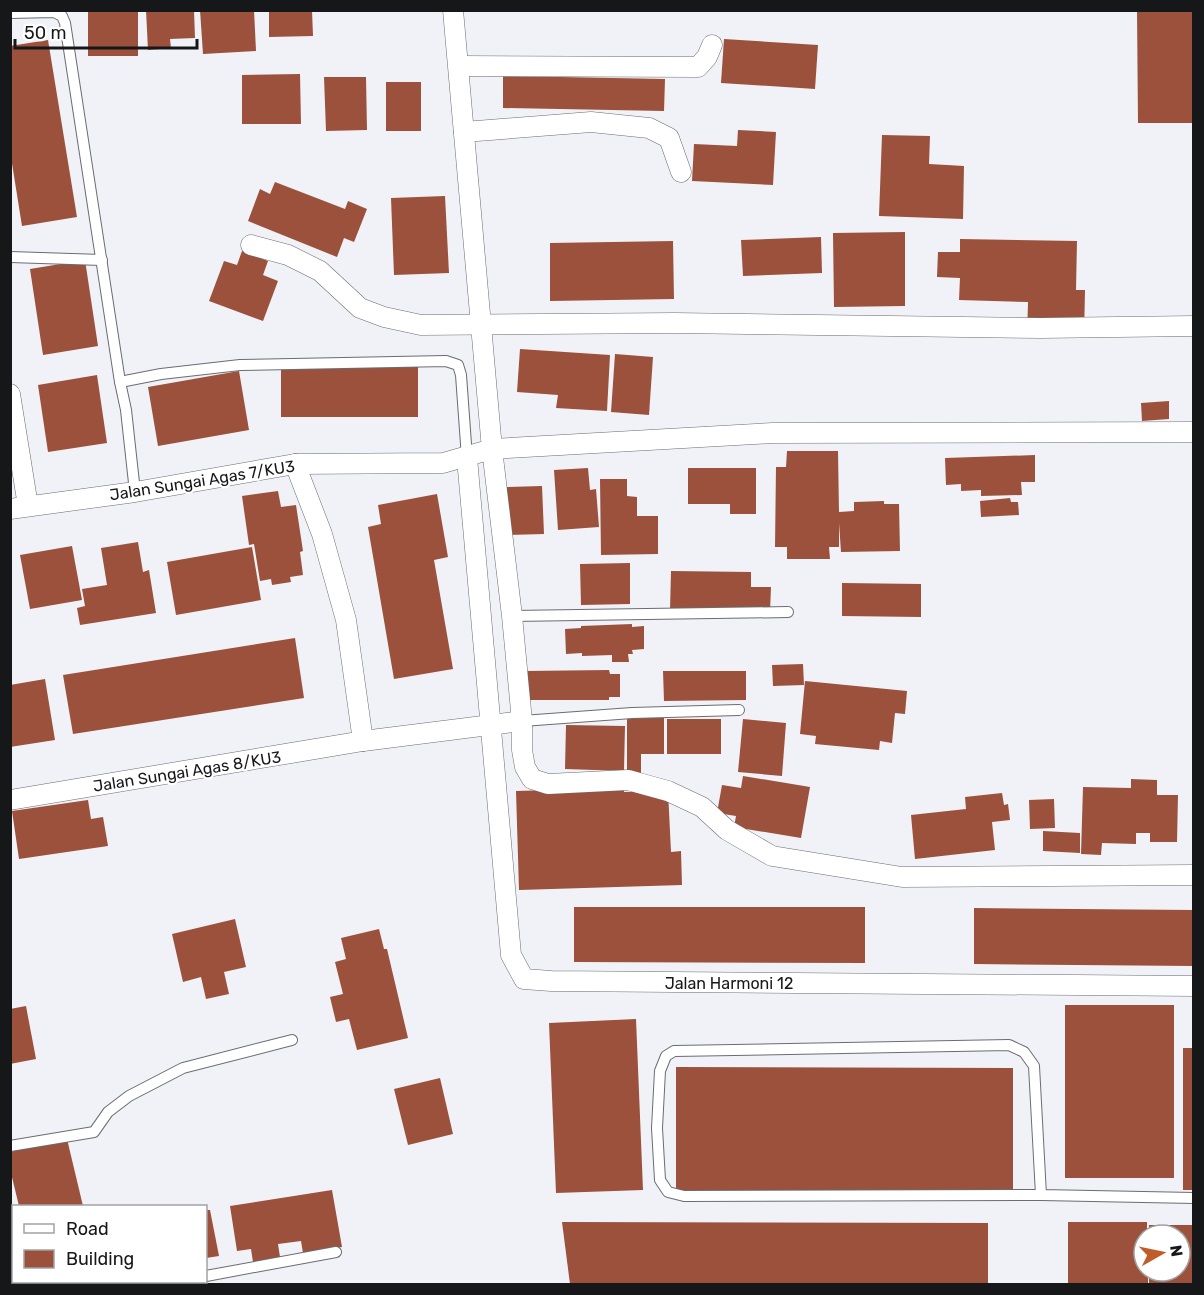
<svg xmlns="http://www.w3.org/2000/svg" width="1204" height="1295" font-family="Rubik,sans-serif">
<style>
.building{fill:#9b513c}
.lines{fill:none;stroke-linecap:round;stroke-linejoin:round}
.lane-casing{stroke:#6a6c70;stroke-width:12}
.street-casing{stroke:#6a6c70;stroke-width:21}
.lane{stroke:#fff;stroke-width:10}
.street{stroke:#fff;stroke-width:20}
.labels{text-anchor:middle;stroke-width:4.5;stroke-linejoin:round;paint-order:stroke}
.street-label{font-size:16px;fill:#161718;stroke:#fff}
</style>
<rect width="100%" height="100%" fill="#f0f2f7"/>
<g class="building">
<rect x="88" y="10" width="50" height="46"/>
<polygon points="146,10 194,10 195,38 170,39 171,48 148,50"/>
<polygon points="200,10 254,10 256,51 203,54"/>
<polygon points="269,10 312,10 313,36 269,37"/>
<polygon points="1137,10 1194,10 1194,123 1138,123"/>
<polygon points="724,39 818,45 815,89 721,83"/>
<polygon points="48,40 77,217 22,226 10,151 10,46"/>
<polygon points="300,74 301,124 242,124 242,75"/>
<polygon points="503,76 665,79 664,111 503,108"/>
<polygon points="324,77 366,77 367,130 326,131"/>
<rect x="386" y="82" width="35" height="49"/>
<polygon points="738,130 776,132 773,185 692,181 694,144 737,146"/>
<polygon points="882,135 930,136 929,164 964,166 963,219 879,216"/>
<polygon points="275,182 345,209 348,201 367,209 354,242 344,238 337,257 248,221 260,189 270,194"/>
<polygon points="445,196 449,273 394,275 391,198"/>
<polygon points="905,232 905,306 834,307 833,233"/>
<polygon points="821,237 822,273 743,276 741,240"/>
<polygon points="960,239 1077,241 1076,290 1085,290 1084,338 1027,337 1028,302 959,300 960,278 937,277 938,252 960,252"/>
<polygon points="673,241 674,299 550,301 550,243"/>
<polygon points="242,251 268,261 263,275 278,281 263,321 209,301 224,261 237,265"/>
<polygon points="85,260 98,346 43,355 30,269"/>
<polygon points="520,349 610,355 607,411 556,408 558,395 517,392"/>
<polygon points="615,354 653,357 649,415 611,412"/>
<rect x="281" y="366" width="137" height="51"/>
<polygon points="239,371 249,430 158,446 148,387"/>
<polygon points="97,375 107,443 48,452 38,385"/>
<polygon points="1169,401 1169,419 1142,421 1141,403"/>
<polygon points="787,451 838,451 839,512 854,511 854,502 884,501 884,504 899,504 900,551 841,552 839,523 839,547 829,547 830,559 787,559 787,547 775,547 776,467 786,467"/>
<polygon points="1035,455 1035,482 1021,482 1022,495 981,496 981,490 961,491 961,484 946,485 945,458"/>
<polygon points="588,468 590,490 596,489 599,527 558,530 554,470"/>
<polygon points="688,468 756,468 756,514 730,514 730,504 688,504"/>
<polygon points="600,479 627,479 627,496 637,497 637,516 658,516 658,554 601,555"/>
<polygon points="542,486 544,534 508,535 506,487"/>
<polygon points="278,491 281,507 296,505 303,551 300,552 303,575 290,577 291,582 272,585 271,579 260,581 254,544 249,545 242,496"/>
<polygon points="437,494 448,557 434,560 453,669 394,679 368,527 381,524 378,505"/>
<polygon points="1010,498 1011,502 1018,502 1019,515 981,517 980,501"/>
<polygon points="138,542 143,572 149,570 156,613 80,625 77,608 85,606 82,589 107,585 101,548"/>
<polygon points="72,546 82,600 30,609 20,555"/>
<polygon points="252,547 261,600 176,615 167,562"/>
<polygon points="630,563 630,604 581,605 580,564"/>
<polygon points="671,571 751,572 751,587 771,587 770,612 670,611"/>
<polygon points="842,583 921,584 921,617 842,616"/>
<polygon points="632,624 632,627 644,626 644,649 632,650 633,654 628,654 629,662 612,662 612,655 582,656 582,653 566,654 565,629 581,628 581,626"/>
<polygon points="295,638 304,698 73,734 63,675"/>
<polygon points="803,664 804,685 773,686 772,665"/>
<polygon points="609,670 610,674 620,674 620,697 609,697 609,700 525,700 525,671"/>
<polygon points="663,671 746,671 746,700 664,701"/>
<polygon points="45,679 55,740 10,747 10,685"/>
<polygon points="805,681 907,691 905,714 895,713 892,743 880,741 879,750 815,744 816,736 800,734"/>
<polygon points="627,717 664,718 664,754 641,754 641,775 627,774"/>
<rect x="667" y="719" width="54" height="35"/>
<polygon points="743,719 786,723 782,776 738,772"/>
<polygon points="566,725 625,726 624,771 565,769"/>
<polygon points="743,776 810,787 801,838 734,827 736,816 717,813 722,785 741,788"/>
<polygon points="1131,779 1157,780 1157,795 1178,795 1177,842 1150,842 1150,833 1136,833 1136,844 1102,843 1101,855 1081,854 1083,787 1131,788"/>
<polygon points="624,788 624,792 668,791 671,852 681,851 682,885 519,890 516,791"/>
<polygon points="1002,793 1004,805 1008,804 1010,820 992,822 995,850 915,859 911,815 966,809 965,797"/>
<polygon points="1054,799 1055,828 1030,829 1029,800"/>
<polygon points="88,800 91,819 103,817 108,846 19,859 12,811"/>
<polygon points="1043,831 1080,833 1080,853 1043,851"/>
<polygon points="574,907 865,907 865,963 574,962"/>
<polygon points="974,908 1194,910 1194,966 974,964"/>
<polygon points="235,919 246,967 224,972 229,994 206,999 201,977 183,982 172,934"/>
<polygon points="379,929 384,949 387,949 408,1038 357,1050 349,1019 336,1022 330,997 343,994 335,962 346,959 341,938"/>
<rect x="1065" y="1005" width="109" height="173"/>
<polygon points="26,1006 36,1059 10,1064 10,1009"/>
<polygon points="636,1019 643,1190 556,1193 549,1023"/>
<rect x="1183" y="1048" width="11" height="142"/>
<polygon points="676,1067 1013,1068 1013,1191 676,1190"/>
<polygon points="440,1078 453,1134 408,1145 394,1089"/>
<polygon points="67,1139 83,1206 19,1206 10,1169 10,1152"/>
<polygon points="332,1190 342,1247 303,1253 301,1241 278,1244 280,1257 253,1262 251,1249 237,1251 230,1206"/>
<polygon points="206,1210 210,1210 219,1256 206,1258"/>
<polygon points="562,1222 988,1223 988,1284 570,1284"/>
<polygon points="1068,1222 1147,1222 1147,1235 1144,1235 1144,1271 1148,1271 1148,1284 1068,1284"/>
<polygon points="1149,1225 1194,1225 1194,1284 1149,1284 1149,1271 1180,1271 1180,1235 1149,1235"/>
<polygon points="18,1282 66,1282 66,1283 18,1284"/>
</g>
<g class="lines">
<g class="lane-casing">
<g id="lane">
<polyline points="10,13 54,12 62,16 65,23 120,382 126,410 135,492"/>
<polyline points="10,257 102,260"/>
<polyline points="120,382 161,374 240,365 446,361 458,365 461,375 467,458"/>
<polyline points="512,616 788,612"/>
<polyline points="522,721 632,713 739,710"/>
<polyline points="10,1146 94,1132 108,1112 129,1096 183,1068 292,1040"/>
<polyline points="1041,1195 1034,1066 1024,1052 1009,1045 674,1051 666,1056 660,1071 657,1128 660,1180 668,1192 684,1196 1041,1195 1194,1198"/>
<polyline points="206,1276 336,1252"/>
<polyline points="158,1284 174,1282"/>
</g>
</g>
<g class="street-casing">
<g id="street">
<polyline points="460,66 698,67 707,57 712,45"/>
<polyline points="464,132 591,122 649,128 669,138 681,172"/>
<polyline points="251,245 288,255 320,271 360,308 384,317 421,325 675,323 1041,328 1194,326"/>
<polyline points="10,394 28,506"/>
<polyline points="1194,432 773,433 492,449 512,616 522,721 522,750 525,767 532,779 548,784 628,780 668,791 702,807 727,830 772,856 902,877 1194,875"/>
<polyline points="467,458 511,955 524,979 551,981 1194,986"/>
<polyline points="295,464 322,534 346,620 363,741"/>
<polyline points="10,509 135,492 295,464 443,463 492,449 453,10"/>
<polyline points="10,800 363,741 522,721"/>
</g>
</g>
<use href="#lane" class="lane"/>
<use href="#street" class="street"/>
</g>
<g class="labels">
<g class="street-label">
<text transform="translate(202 480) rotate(-9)" y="6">Jalan Sungai Agas 7/KU3</text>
<text transform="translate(187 771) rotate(-9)" y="6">Jalan Sungai Agas 8/KU3</text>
<text x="729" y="989">Jalan Harmoni 12</text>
</g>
</g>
<rect width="1204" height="1295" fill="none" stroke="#161718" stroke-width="24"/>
<rect x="12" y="1205" width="195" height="78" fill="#ffffff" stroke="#a2a2a3" stroke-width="1.5"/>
<rect x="24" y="1224" width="30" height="9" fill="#ffffff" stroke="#a2a2a3" stroke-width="1.5"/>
<text x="66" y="1235" font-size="18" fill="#161718">Road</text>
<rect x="24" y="1250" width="30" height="18" fill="#9b513c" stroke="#a2a2a3" stroke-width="1.5"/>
<text x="66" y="1265" font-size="18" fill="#161718">Building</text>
<g transform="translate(1162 1253) rotate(81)"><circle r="28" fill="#ffffff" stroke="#a2a2a3" stroke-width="1.5"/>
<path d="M0-4.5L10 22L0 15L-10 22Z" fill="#c15c29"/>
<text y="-9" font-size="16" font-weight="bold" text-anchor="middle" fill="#161718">N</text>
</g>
<path d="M15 39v9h182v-9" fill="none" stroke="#161718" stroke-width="3"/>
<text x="24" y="39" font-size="18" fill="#161718" stroke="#ffffff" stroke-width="4.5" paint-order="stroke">50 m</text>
</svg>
